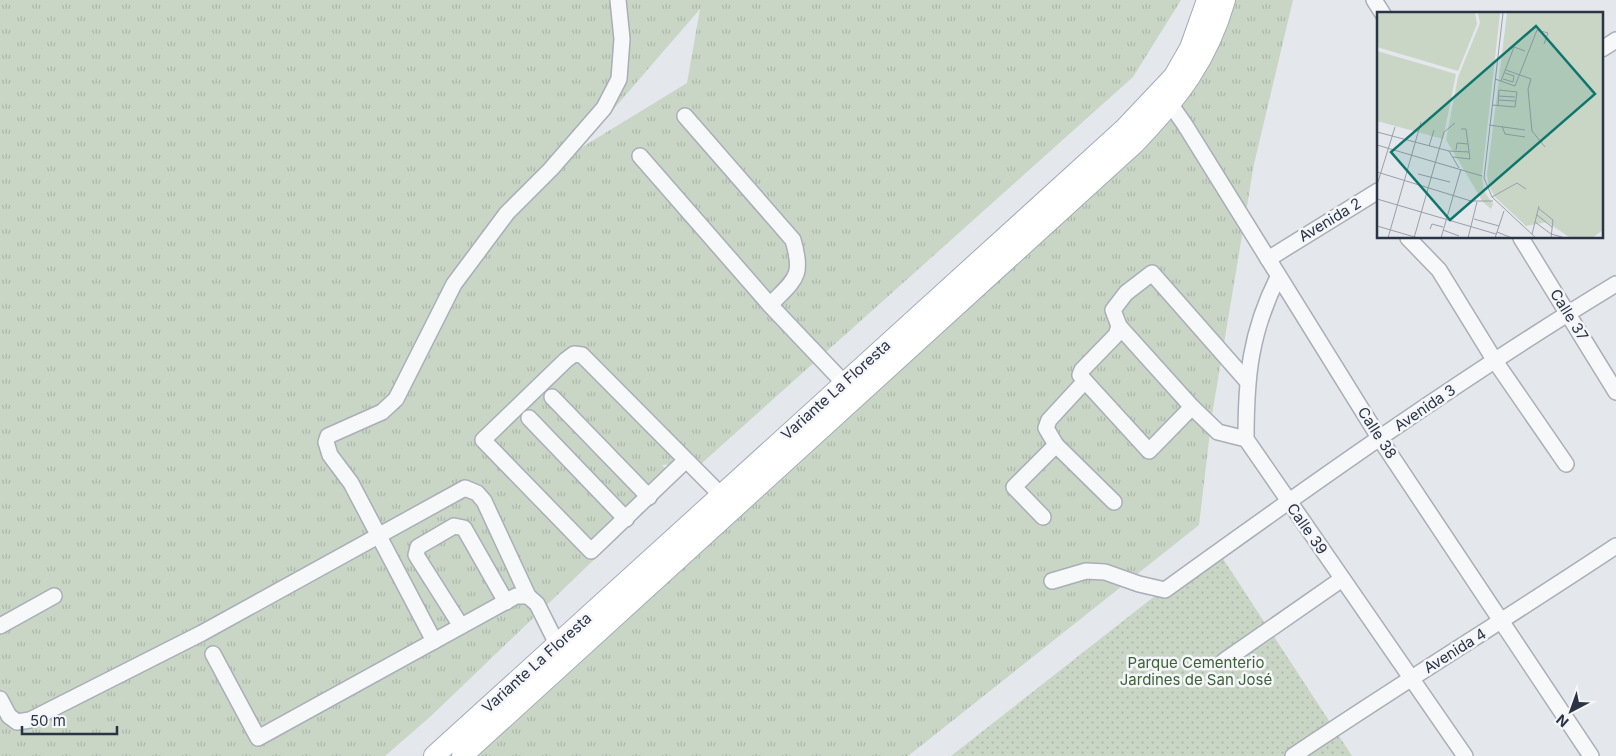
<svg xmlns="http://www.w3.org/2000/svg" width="1616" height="756" font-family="Inter,sans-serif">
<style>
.grass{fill:url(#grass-tufts);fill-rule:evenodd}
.park{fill:url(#park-dots)}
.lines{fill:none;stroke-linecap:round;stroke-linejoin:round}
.minor-casing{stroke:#a9aeb7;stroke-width:18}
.major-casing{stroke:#a3abb8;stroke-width:22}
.minor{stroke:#f7f8fa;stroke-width:15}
.major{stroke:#fff;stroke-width:20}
.labels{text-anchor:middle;stroke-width:5;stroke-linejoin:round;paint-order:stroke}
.street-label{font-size:15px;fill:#2b3445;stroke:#f4f6f9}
.park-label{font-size:15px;fill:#3f6138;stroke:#f4f6f9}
.inset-road{fill:none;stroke:#9a9fa9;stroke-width:1}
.view{fill:#0f766e;fill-opacity:0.15;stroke:#0f766e;stroke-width:2.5}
.inset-edge{fill:none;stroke:#2b3445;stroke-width:2.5}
</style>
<defs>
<pattern id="grass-tufts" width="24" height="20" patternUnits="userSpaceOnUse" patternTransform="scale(1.25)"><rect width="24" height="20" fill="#c9d6c5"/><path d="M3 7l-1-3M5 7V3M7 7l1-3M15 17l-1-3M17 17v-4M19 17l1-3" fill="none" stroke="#adb8ab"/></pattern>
<pattern id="park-dots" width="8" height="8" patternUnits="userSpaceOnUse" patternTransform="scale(1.25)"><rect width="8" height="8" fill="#c9d6c5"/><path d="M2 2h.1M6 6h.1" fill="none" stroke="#adb8ab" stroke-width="1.8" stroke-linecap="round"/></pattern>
</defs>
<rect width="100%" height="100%" fill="#e4e7ec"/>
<g class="grass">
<path d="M0,0H1181L1133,77L702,463L662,465L677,480L431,716L385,756H0ZM700,9L687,83L579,149Z"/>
<polygon points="1234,0 1293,0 1254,164 1212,415 1199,525 908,756 470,756 1056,220"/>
</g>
<polygon class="park" points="1216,548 1352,756 951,756"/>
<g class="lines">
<g class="minor-casing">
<g id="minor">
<polyline points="1374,0 1383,14"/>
<polyline points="1602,49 1616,40"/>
<polyline points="1171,105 1185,125 1380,439 1591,756"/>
<path d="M685,116L793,240C804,277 795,279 770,305"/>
<polyline points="640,156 770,305 844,383"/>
<polyline points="1408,238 1439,270 1495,361 1566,464"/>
<polyline points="1521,238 1616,392"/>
<polyline points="1268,259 1378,191"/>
<path d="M1278,277C1250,333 1246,377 1246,439L1465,756"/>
<polyline points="1119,326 1192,407 1218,432 1246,439"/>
<polyline points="1085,381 1149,451 1192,407"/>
<polyline points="552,397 649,497"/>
<polyline points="529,418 626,519"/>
<polyline points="1056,445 1114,502"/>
<polyline points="685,461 591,551 483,440 566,360 574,354 582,355 721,495"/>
<polyline points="1043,517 1014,487 1056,445 1046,428 1049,420 1085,381 1080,375 1082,370 1116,335 1119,326 1113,310 1126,293 1152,273 1247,381"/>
<path d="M1052,581L1086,571L1105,572L1139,584L1165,590C1312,484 1461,378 1616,284"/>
<polyline points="0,626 54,596"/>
<polyline points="461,626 416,555 418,547 454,526 464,528 506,602"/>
<polyline points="434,641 351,483 330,455 326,442 328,436 382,412 396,399 454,284 507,213 551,169 604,108 619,79 622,39 618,0"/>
<polyline points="213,654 258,738 516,596 528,596"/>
<polyline points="1224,661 1342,579"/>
<polyline points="0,699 9,716 17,722 30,720 202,633 465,488 477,493 484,501 528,596 537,604 557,644"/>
<path d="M1293,756C1400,684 1509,617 1616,546"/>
</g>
</g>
<g class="major-casing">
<g id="major">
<polyline points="434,756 1123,130 1174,76 1190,48 1207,0"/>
<path d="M462,756L1135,143C1178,98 1208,60 1225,0"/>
</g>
</g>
<use href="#minor" class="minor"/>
<use href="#major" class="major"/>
</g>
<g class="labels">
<g class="street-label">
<text transform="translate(1330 220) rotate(-31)" y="5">Avenida 2</text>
<text transform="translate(1569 315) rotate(58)" y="5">Calle 37</text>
<text transform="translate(836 390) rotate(-42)" y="5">Variante La Floresta</text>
<text transform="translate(1425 408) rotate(-34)" y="5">Avenida 3</text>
<text transform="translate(1377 433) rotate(57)" y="5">Calle 38</text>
<text transform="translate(1307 529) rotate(55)" y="5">Calle 39</text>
<text transform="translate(1455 651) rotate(-32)" y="5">Avenida 4</text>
<text transform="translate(537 663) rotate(-42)" y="5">Variante La Floresta</text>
</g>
<g class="park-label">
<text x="1196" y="668">Parque Cementerio<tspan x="1196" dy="17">Jardines de San José</tspan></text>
</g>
</g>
<g transform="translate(1377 12)">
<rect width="226" height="226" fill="#e4e7ec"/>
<path d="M101,1H123L105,163L107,179L116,192L114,197L106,190L69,128L81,65L103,11ZM130,1H226V218L215,226L192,225L170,210L149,214L118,185L112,175L110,163Z" fill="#c9d6c5"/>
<path d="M0,1H98L100,12L81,59L0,35ZM0,39L79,62L66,127L0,109Z" fill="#c9d6c5"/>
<path class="inset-road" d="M126,1L107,166L115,185L159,226M129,58L154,67L151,77L155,119L168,135M118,67L138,74L160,18L171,21L167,32M126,67L136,70L137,64L128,61M124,69L137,35L148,39M121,84L138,85M121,88L138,89M115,93L138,95L140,80L122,78L121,94M112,113L148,118M125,114L128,122L148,125M0,120L72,139L82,156M0,133L105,164M52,134L57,118M79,138L80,131L91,132M72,139L92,140M76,145L93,147L89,117H84M0,160L94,189H116M41,162L73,170M0,173L18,115M115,185L140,171L149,177M0,187L119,222M161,196L176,208L174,226M160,203L175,215M97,207L122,214M158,210L174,222L185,225M0,214L41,226M53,217L55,212L66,215M66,218L82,224M120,220L135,226M155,222L162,194M11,226L44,110M37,226L67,120L78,111M64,226L84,157M91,226L100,190M118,226L127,199"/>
<path class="view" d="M159,14L218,82L73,208L14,140Z"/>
<rect width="226" height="226" class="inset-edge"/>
</g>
<g transform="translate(1571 711) rotate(221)" stroke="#f4f6f9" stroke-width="4" paint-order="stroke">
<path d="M0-4L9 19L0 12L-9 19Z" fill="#2b3445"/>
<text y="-8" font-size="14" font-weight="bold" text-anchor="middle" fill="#2b3445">N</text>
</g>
<path d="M22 726v8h95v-8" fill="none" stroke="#2b3445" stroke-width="2.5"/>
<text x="30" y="726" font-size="15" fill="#2b3445" stroke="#f4f6f9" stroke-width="4" paint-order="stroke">50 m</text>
</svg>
